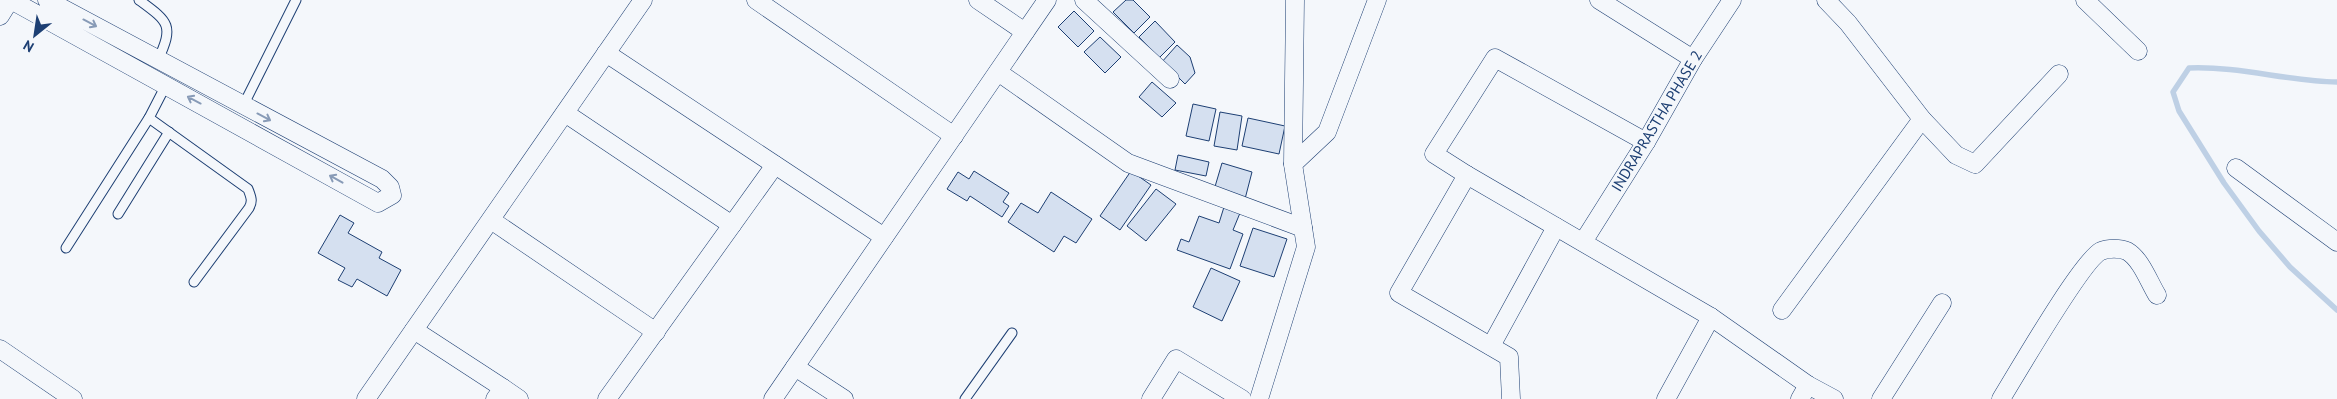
<svg xmlns="http://www.w3.org/2000/svg" width="2337" height="399" font-family="'PT Sans',sans-serif">
<style>
.lines{fill:none;stroke-linecap:round;stroke-linejoin:round}
.stream{stroke:#bed0e5;stroke-width:5.5}
.building{fill:#d5e0f0;stroke:#1d3f73}
.service-casing{stroke:#1d3f73;stroke-width:11}
.minor-casing{stroke:#1d3f73;stroke-width:19}
.service{stroke:#f4f7fb;stroke-width:9}
.minor{stroke:#f4f7fb;stroke-width:18}
.oneway{stroke:#889bb7}
.labels{text-anchor:middle;stroke-width:4;stroke-linejoin:round;paint-order:stroke}
.street-label{font-size:15px;fill:#1d3f73;stroke:#f4f7fb}
</style>
<rect width="100%" height="100%" fill="#f4f7fb"/>
<g class="lines">
<path class="stream" d="M2337,82C2287,81 2239,66 2189,68L2173,92L2179,111L2224,183L2259,231L2290,267L2337,310"/>
</g>
<g class="building">
<polygon points="1126,0 1133,0 1150,17 1134,33 1113,12"/>
<polygon points="1074,11 1094,31 1078,47 1058,27"/>
<polygon points="1155,21 1175,42 1159,58 1139,37"/>
<polygon points="1100,37 1121,57 1105,73 1084,52"/>
<polygon points="1177,45 1190,57 1195,73 1185,84 1179,78 1175,83 1161,63"/>
<polygon points="1152,82 1176,103 1162,117 1139,97"/>
<polygon points="1193,104 1216,109 1209,141 1186,136"/>
<polygon points="1220,112 1242,116 1237,150 1214,146"/>
<polygon points="1248,118 1285,126 1279,154 1242,146"/>
<polygon points="1178,155 1209,162 1206,176 1175,170"/>
<polygon points="1222,163 1252,172 1245,199 1214,190"/>
<polygon points="974,171 1009,193 1003,202 1009,206 1002,217 970,196 967,201 947,189 958,172 969,179"/>
<polygon points="1131,171 1151,185 1120,230 1100,216"/>
<polygon points="1156,189 1176,204 1146,241 1127,226"/>
<polygon points="1051,192 1092,219 1076,243 1064,236 1054,252 1008,222 1021,203 1038,213"/>
<polygon points="1224,207 1240,213 1233,230 1243,234 1230,269 1177,250 1181,239 1189,242 1199,216 1219,223"/>
<polygon points="340,215 354,223 348,233 382,252 379,258 401,270 387,296 357,279 352,287 338,280 345,268 318,253"/>
<polygon points="1253,228 1287,239 1274,277 1240,266"/>
<polygon points="1211,268 1240,281 1222,321 1193,307"/>
</g>
<g class="lines">
<g class="service-casing">
<g id="service">
<path d="M139,0C169,22 174,25 158,60"/>
<polyline points="243,106 296,0"/>
<path d="M149,118L248,189C251,197 253,201 249,208L194,282"/>
<polyline points="118,214 169,132"/>
<polyline points="66,248 149,118 166,85"/>
<polyline points="965,399 1012,333"/>
</g>
</g>
<g class="minor-casing">
<g id="minor">
<polyline points="11,0 378,203 392,195 390,187 382,179 47,0"/>
<polyline points="756,0 954,136"/>
<polyline points="978,0 1025,32"/>
<polyline points="1084,0 1170,79"/>
<polyline points="1599,0 1693,59"/>
<polyline points="1826,0 1848,23 1922,119 1956,155 1975,164 2059,74"/>
<polyline points="2085,0 2138,51"/>
<polyline points="0,16 10,0"/>
<polyline points="606,53 884,237"/>
<polyline points="998,72 1128,163 1303,228"/>
<polyline points="565,113 732,225"/>
<polyline points="1646,142 1495,58 1434,154 1467,175 1711,317"/>
<polyline points="1293,164 1295,0"/>
<polyline points="2236,168 2337,242"/>
<polyline points="1467,175 1399,293 1509,357 1511,399"/>
<polyline points="491,220 656,332"/>
<polyline points="1583,242 1646,142 1693,59 1732,0"/>
<polyline points="1782,310 1922,119"/>
<polyline points="414,330 503,388 495,399"/>
<polyline points="1491,346 1556,227"/>
<polyline points="0,349 73,399"/>
<polyline points="795,367 844,399"/>
<polyline points="503,388 519,399"/>
<polyline points="366,399 643,0"/>
<polyline points="607,399 775,165"/>
<polyline points="773,399 1047,0"/>
<polyline points="1151,399 1176,359 1242,399"/>
<polyline points="1259,399 1306,247 1293,164 1327,132 1377,0"/>
<polyline points="1666,399 1711,317 1808,385 1834,399"/>
<polyline points="1800,399 1808,385"/>
<polyline points="1881,399 1942,303"/>
<path d="M2001,399C2016,375 2082,260 2101,251C2108,248 2120,248 2127,251C2141,259 2149,282 2157,295"/>
</g>
</g>
<use href="#service" class="service"/>
<use href="#minor" class="minor"/>
</g>
<defs><path id="oneway-shaft" d="M-6 0H5M1.5-3L5.5 0L1.5 3" fill="none" stroke-width="1.6" stroke-linecap="round" stroke-linejoin="round" transform="scale(1.25)"/></defs>
<g class="oneway">
<use href="#oneway-shaft" transform="translate(90 23) rotate(28)"/>
<use href="#oneway-shaft" transform="translate(194 100) rotate(-152)"/>
<use href="#oneway-shaft" transform="translate(264 117) rotate(28)"/>
<use href="#oneway-shaft" transform="translate(336 179) rotate(-151)"/>
</g>
<g class="labels">
<g class="street-label">
<text transform="translate(1657 121) rotate(-59)" y="5">INDRAPRASTHA PHASE 2</text>
</g>
</g>
<g transform="translate(35 35) rotate(210)" stroke="#f4f7fb" stroke-width="4" paint-order="stroke">
<path d="M0-4L9 19L0 12L-9 19Z" fill="#1d3f73"/>
<text y="-8" font-size="14" font-weight="bold" text-anchor="middle" fill="#1d3f73">N</text>
</g>
</svg>
